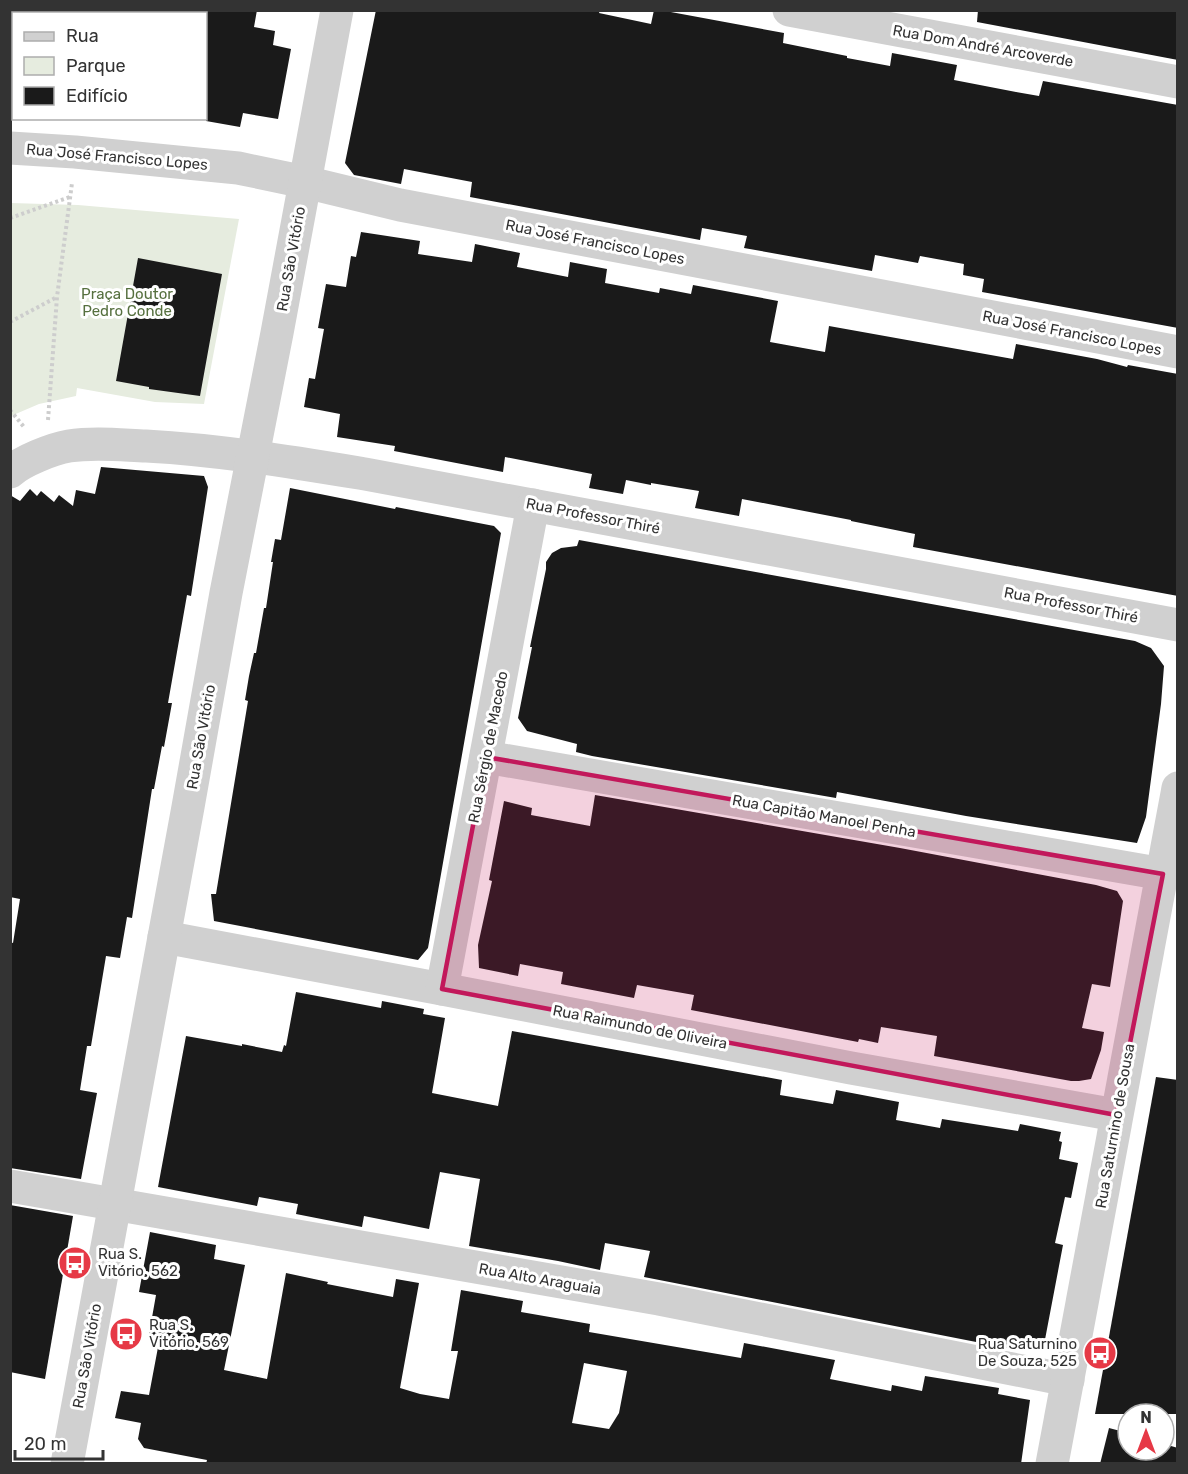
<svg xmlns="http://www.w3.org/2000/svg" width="1188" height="1474" font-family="Rubik,sans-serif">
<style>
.green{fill:#e6ecdf}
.building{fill:#1a1a1a;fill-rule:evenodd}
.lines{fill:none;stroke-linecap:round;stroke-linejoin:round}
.path{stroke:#cdcdcd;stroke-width:4;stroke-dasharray:3 3;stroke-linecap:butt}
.minor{stroke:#d0d0d0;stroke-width:33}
.marked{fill:#c2185b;fill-opacity:0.2;stroke:#c2185b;stroke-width:4.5;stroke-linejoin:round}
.labels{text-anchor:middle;stroke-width:6;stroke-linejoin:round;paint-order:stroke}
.street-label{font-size:15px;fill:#333;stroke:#fff}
.park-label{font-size:15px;fill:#56703f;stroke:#fff}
.poi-label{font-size:15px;fill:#333;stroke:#fff;text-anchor:start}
</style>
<rect width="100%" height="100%" fill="#fff"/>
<polygon class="green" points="11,203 78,205 239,219 204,404 155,402 77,388 76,396 39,404 11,416"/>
<g class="building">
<polygon points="206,10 257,10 254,27 275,31 273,45 291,49 278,119 243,113 240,127 206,121"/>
<polygon points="376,10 600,10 599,13 651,24 654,10 660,10 784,33 783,43 847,56 847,58 890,66 892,53 957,65 954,80 1016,92 1039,96 1043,81 1178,105 1178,328 982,292 984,279 963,275 964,264 920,256 918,263 875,255 872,271 744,248 747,236 702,228 700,240 470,197 472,182 404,169 401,184 354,175 345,163"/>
<polygon points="978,10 1178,10 1178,60 977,22"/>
<polygon points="361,232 420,241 418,254 472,262 475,244 520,253 517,267 568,277 570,262 607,269 605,283 659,293 660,288 691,294 693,285 778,301 770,342 825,352 829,326 1013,359 1016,344 1097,359 1127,367 1128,365 1178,374 1178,596 913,547 915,534 851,521 851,520 742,499 739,516 695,508 699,491 651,483 651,485 626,480 623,494 589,488 592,474 505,457 503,472 394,451 395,446 337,437 340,414 304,407 309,378 315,379 324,329 318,328 326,284 346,287 351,256 356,257"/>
<polygon points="138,258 222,274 200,396 149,389 149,387 116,381"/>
<polygon points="101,467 204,476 208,487 191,596 187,595 168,703 172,703 164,747 162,746 154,789 152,789 132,918 127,917 120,958 106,956 91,1046 87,1046 80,1090 97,1093 81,1179 10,1168 10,942 13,943 20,899 10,897 10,495 20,501 30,489 37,496 41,491 54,502 59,495 73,506 76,490 95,494"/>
<polygon points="290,488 395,509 396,507 494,526 501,533 428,948 418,960 214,921 211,894 216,894 248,701 245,700 249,676 254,653 256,653 264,608 266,608 273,562 271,562 275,539 281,540"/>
<polygon points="579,540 1135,641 1151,648 1164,666 1161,704 1146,817 1137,843 966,816 837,792 836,798 592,756 576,752 577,744 527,731 518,718 532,647 530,647 546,569 546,562 552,553 561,548 577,546"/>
<polygon points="595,795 900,848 1096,885 1117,891 1123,901 1110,987 1092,984 1082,1028 1104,1032 1101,1050 1091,1079 1079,1081 1071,1081 934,1056 937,1036 881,1027 878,1043 859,1039 858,1042 691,1010 694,995 637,985 634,998 561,984 563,972 520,964 518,976 479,968 478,945 492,881 489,880 504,801 532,808 531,815 590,826"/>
<polygon points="296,992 381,1008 382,1001 424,1009 423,1014 445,1018 432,1093 498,1106 512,1031 782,1080 780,1095 833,1104 836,1090 899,1102 896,1120 940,1128 942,1119 1018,1131 1020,1124 1061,1132 1059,1141 1062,1142 1059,1159 1078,1163 1071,1198 1065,1197 1055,1243 1063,1245 1043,1350 1017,1350 644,1277 650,1251 605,1243 600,1270 558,1261 469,1246 480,1179 440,1172 429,1229 364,1216 362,1227 296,1214 298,1204 259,1197 257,1206 158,1187 186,1036 242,1046 242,1044 282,1052 284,1045 286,1046"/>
<polygon points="1156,1077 1178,1080 1178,1414 1095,1414"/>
<polygon points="10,1205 73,1216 45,1379 10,1372"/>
<path d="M150,1232L216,1245L214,1259L245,1265L224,1370L267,1379L286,1273L328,1282L327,1284L393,1297L396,1279L419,1283L400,1388L420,1394L449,1399L458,1351H451L461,1290L523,1301L521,1312L590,1324L589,1332L741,1358L744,1343L835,1360L830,1379L891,1391L892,1385L922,1391L925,1376L999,1388L998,1394L1030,1400L1021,1464H206L207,1460L144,1448L138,1439L141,1423L115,1418L121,1391L149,1395L159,1342L148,1340L156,1295L139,1292ZM584,1363L627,1371L619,1413L609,1429L572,1423Z"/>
<polygon points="1109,1428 1128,1433 1128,1450 1164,1450 1164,1444 1178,1448 1178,1464 1100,1464"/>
</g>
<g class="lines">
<g class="path">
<polyline points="10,218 70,197"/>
<polyline points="10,322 57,297"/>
<polyline points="10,410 24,427"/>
<polyline points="48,420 57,297 72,183"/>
</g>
<g class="minor">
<polyline points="789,10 1178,82"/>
<polyline points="10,148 75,152 238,168 305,182 400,205 1178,352"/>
<path d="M10,472C22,461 52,449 69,446C94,442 121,445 146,446C220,450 292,462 365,474L1178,625"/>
<polyline points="486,757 1163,874"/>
<polyline points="164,937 442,989 851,1068 1116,1115"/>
<polyline points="442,989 533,505"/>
<polyline points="10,1186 659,1299 1068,1380"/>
<polyline points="67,1464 188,807 226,593 277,333 337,10"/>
<polyline points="1052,1464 1178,788"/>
</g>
</g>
<path class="marked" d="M486,757L1163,874L1116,1115L442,989Z"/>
<defs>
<g id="bus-disc" transform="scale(1.725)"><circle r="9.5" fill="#e63946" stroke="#fff"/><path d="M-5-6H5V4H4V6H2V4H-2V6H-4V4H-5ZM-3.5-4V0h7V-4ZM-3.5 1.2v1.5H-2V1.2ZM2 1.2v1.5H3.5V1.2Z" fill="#fff"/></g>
</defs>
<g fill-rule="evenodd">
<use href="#bus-disc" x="75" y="1263"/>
<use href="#bus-disc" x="126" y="1334"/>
<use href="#bus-disc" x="1100" y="1353"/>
</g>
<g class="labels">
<g class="street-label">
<text transform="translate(983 46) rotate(10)" y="5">Rua Dom André Arcoverde</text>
<text transform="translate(117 157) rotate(5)" y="5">Rua José Francisco Lopes</text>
<text transform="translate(595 242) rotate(11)" y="5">Rua José Francisco Lopes</text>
<text transform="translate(291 259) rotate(-80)" y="5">Rua São Vitório</text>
<text transform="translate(1072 333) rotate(11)" y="5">Rua José Francisco Lopes</text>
<text transform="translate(593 516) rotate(11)" y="5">Rua Professor Thiré</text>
<text transform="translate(1071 605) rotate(11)" y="5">Rua Professor Thiré</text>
<text transform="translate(201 737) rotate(-80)" y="5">Rua São Vitório</text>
<text transform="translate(488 747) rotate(-79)" y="5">Rua Sérgio de Macedo</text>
<text transform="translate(824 816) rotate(10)" y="5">Rua Capitão Manoel Penha</text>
<text transform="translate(640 1027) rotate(11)" y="5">Rua Raimundo de Oliveira</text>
<text transform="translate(1115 1126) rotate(-80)" y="5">Rua Saturnino de Sousa</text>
<text transform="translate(540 1279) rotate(10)" y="5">Rua Alto Araguaia</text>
<text transform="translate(87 1356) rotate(-80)" y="5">Rua São Vitório</text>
</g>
<g class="park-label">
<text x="127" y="299">Praça Doutor<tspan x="127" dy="17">Pedro Conde</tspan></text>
</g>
<g class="poi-label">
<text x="98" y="1259">Rua S.<tspan x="98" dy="17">Vitório, 562</tspan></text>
<text x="149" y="1330">Rua S.<tspan x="149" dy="17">Vitório, 569</tspan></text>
<text x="1077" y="1349" text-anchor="end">Rua Saturnino<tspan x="1077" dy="17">De Souza, 525</tspan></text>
</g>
</g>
<rect width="1188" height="1474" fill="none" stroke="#333333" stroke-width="24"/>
<rect x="12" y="12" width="195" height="108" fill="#ffffff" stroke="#adadad" stroke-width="1.5"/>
<rect x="24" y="32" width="30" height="9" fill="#d0d0d0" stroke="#adadad" stroke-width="1.5"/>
<text x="66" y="42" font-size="18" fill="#333333">Rua</text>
<rect x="24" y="57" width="30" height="18" fill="#e6ecdf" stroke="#adadad" stroke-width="1.5"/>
<text x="66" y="72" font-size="18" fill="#333333">Parque</text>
<rect x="24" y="87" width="30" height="18" fill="#1a1a1a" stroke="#adadad" stroke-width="1.5"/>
<text x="66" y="102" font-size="18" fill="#333333">Edifício</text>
<g transform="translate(1146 1432)"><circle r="28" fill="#ffffff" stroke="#adadad" stroke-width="1.5"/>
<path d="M0-4.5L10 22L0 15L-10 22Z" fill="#e63946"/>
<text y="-9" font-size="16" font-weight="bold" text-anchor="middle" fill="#333333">N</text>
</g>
<path d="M15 1450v9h88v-9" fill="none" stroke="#333333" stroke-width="3"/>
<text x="24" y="1450" font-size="18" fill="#333333" stroke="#ffffff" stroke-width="4.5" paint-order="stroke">20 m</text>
</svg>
